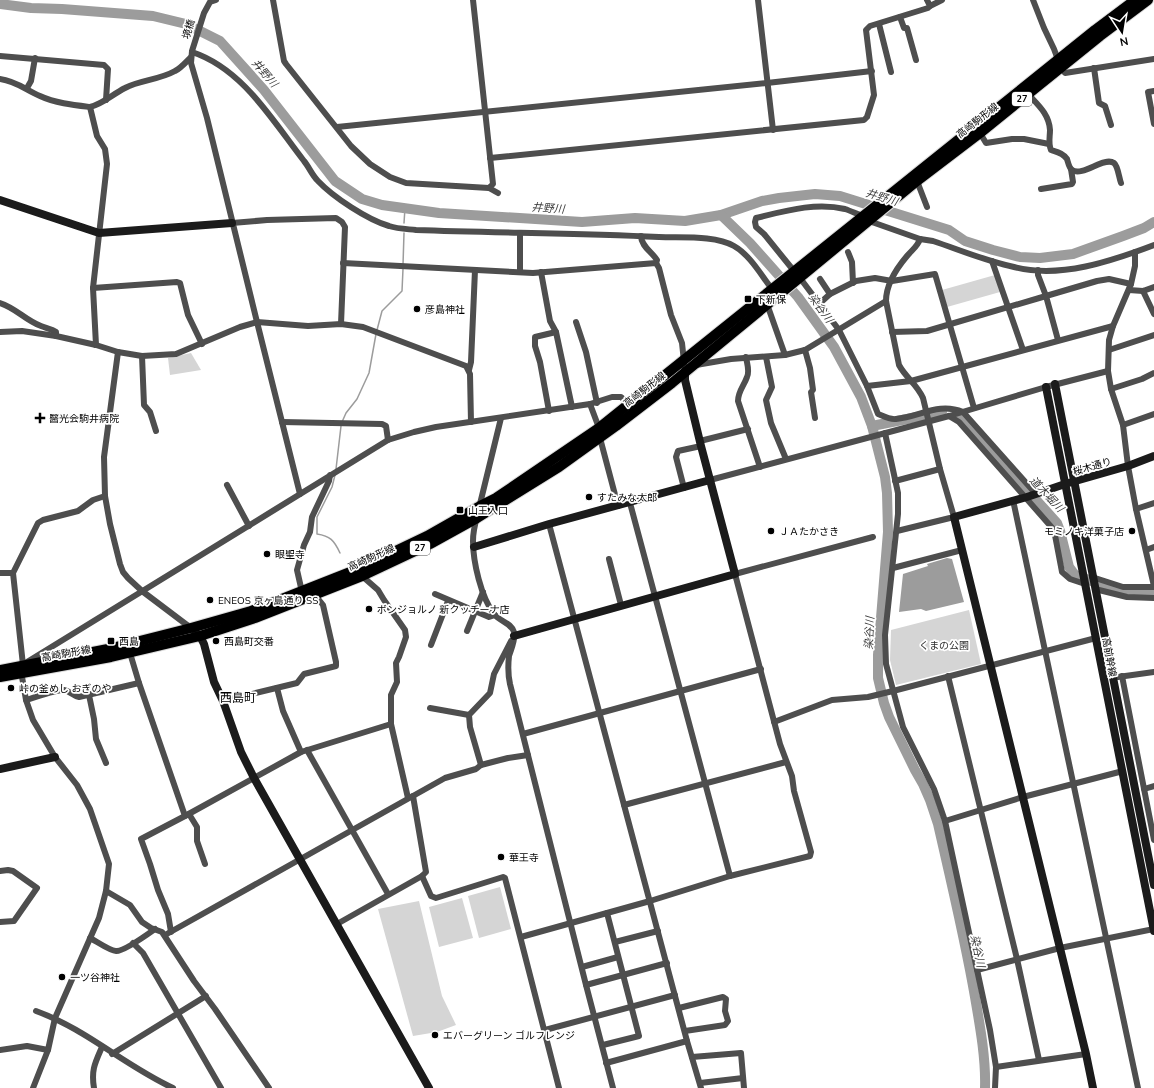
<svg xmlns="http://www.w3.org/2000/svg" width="1154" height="1088" font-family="'Nunito Sans','Noto Sans JP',sans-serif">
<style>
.green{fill:#d5d5d5}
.water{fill:#9c9c9c}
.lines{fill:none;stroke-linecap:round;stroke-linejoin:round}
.stream{stroke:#9c9c9c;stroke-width:1.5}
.river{stroke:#9c9c9c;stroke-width:10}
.primary-casing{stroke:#dbdbdb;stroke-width:12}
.street{stroke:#4e4e4e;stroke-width:6}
.secondary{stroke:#1b1b1b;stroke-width:8}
.primary{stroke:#000;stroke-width:10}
.poi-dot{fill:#000;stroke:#fff;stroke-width:1.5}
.labels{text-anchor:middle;stroke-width:3.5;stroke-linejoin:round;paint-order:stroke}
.shield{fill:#fff;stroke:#4c4c4c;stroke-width:1}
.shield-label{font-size:9px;font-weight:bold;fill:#000}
.street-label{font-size:10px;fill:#000;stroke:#fff}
.poi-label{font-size:10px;fill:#000;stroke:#fff;text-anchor:start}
.park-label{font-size:10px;fill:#2c2c2c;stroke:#fff}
.water-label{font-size:11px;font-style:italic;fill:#3d3d3d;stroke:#fff}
.quarter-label{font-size:12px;fill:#000;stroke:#fff}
</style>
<rect width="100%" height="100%" fill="#fff"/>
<g class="green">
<polygon points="995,275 1000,292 947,307 942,290"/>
<polygon points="191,353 201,370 170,375 168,358"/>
<polygon points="969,610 981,664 896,685 890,660 891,630"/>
<polygon points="500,887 511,929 479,938 468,896"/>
<polygon points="462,898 473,938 439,947 429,907"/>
<polygon points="419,901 442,996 456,1025 437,1032 413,1036 378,909"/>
</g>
<polygon class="water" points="947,558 952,559 964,602 926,611 921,609 899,612 903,574 928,566 927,564"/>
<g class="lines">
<g class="stream">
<polyline points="404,223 405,208"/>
<polyline points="403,265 404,233"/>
<polyline points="377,330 382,311 402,291 403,269"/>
<polyline points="342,422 346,413 357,399 369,373 376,334"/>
<polyline points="336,469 341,426"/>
<path d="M335,475L332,487L317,517V534C330,536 334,540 340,553"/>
</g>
<g class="river">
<polyline points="0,4 31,8 62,9 153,16 186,24 220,41 264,90 335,181 362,199 382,205 439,213 582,222 635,218 685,221 721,215 762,201 779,198 815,194 840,196 949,230 965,241 993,250 1020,257 1040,258 1073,254 1123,236 1144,228 1154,222"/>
<path d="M721,215L750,243L798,297L834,347L861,397L872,426L885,477L887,493L888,532L878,655V678L884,703L889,717L915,770L923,784L930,800L938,824C951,881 965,939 975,997C980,1026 986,1059 985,1088"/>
<polyline points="959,416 962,418 1057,523 1060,531 1069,567 1075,575 1122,592 1136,593 1154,593"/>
<polyline points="872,426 942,412"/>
</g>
<g class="primary-casing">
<g id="primary">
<polyline points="0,670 108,649 191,628 251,611 358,569 427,536 480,506 496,498 599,428 1095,30 1135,0"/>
<polyline points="0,677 111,657 200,636 255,618 362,576 430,544 477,518 559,467 616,426 672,383 917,181 980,133 1100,36 1148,0"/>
</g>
</g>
<g class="street">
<polyline points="216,0 210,2 204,13 192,51 191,63 207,118 257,322 300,494"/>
<polyline points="273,0 284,61 286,64 351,146 370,164 390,177 406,183 489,188 493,184 473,0"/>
<polyline points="758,0 773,130"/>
<polyline points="1033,0 1044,28 1054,49 1061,68 1065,73 1154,59"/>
<polyline points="930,6 942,0"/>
<polyline points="900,17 904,28 907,28 916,60"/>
<polyline points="879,24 891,72"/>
<path d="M192,52C243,69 272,120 304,161C309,167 312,175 318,181C333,197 368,220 389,226C398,229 407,229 416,230C497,233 579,233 659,237C682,238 715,235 734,246C750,255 761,275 772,289"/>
<polyline points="0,56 104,65 108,69 106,100"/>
<polyline points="1094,68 1099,103 1105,106 1111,125"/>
<path d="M0,79C16,81 26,90 40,96C55,103 73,105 90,107"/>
<polyline points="27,88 31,81 35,58"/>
<polyline points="1154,91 1148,92 1154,124"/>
<path d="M1028,94C1038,105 1049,114 1050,130C1050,137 1048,143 1051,150C1057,152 1063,153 1067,159C1068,162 1069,168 1072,170C1083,177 1104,156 1114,163C1118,166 1119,178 1121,183"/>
<polyline points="337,127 767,83 872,71"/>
<polyline points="980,133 986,143 1012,139 1024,139 1049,144"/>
<polyline points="490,158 864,120 867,117 874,95 866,30 870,26 928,8 930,6 927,0"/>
<polyline points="915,179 917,181 927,207"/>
<polyline points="489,188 498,193"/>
<polyline points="1041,189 1072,184 1073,182 1071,169"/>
<path d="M869,221L920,239L933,241C960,250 986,261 1014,267C1060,279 1112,261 1154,245"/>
<polyline points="232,223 267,220 336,218 342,222 345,227 341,324"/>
<path d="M641,236C641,246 652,252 657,260L656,263"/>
<polyline points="848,252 852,262 853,283"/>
<polyline points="1135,252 1135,266 1131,284 1113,326 1109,340 1108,371 1111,389 1123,425 1128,466 1136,509 1154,586"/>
<polyline points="992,261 1023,350"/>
<polyline points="343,263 533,273 656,263 659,268 671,315 682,343 685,371"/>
<path d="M794,271L764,234L756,227L755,222L756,218C785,211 815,202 845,209C851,211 857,214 863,216"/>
<polyline points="520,272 520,233"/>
<polyline points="541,272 550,321 556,332 572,407"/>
<path d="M800,278L839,330L867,386L878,414C883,416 890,420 896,419C920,417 938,402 963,412L1036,494"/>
<polyline points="820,279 830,294"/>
<polyline points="93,288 177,282 180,283 188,315 202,344"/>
<polyline points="1129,290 1143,291 1154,287"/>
<polyline points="1143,291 1154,314"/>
<path d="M0,303C16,308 25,320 41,326C46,328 52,329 56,332V336"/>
<polyline points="767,304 785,355"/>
<polyline points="819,304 830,294 856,281 875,278 892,281 935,274 974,408"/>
<polyline points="576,322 586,352 597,403"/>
<polyline points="0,332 22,331 56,336 96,345 118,352 142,356 176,354 240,327 257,322 308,326 341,324 363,327 466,366 470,374 471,422"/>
<polyline points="892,332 927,331 1046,296 1038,275 1038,270"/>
<polyline points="1058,340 1046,296 1097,281 1109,279 1131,284"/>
<path d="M96,345L93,288L107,164L105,149L97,136L90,107C103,104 113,94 125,88C140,80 159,80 175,71C181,68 186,62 191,57"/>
<polyline points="805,350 810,368 813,390 811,392 815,418"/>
<polyline points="1109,350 1154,335"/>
<polyline points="118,352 104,457 105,496 110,524 120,564 123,572 128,578 142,591 191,628"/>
<polyline points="142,356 144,405 150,412 156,431"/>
<path d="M746,357C747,364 750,371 747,377C744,386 738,391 738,401L760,467"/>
<polyline points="766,357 772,387 766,400 771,423 786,459"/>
<polyline points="696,365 731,359 785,355 805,350 886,301"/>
<polyline points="469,370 471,362 475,270"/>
<polyline points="867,386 911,381 1113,326"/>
<polyline points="1111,389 1142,379 1154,373"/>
<polyline points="590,404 599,428"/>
<polyline points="549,411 540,362 535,346 535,337 556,332"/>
<polyline points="949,416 959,422 1054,530 1062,572 1070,579 1085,584"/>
<polyline points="282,422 382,424 386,426 388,440"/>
<polyline points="1123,425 1154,414"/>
<polyline points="885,433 898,493 898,514 885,635 886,664 903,727 934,789 945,821 990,1030 996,1067 995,1088"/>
<polyline points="600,438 618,506"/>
<polyline points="700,441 748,429"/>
<polyline points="710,480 949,416 1046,387 1108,371"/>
<polyline points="895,481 940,469"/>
<polyline points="227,485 249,526"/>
<polyline points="684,488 676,457 678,451 701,446"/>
<polyline points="1013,500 1138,1088"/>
<polyline points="630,503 730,876"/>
<polyline points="479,508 501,418"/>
<polyline points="1136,509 1154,503"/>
<path d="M477,517C475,524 473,533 473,541C473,562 481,597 494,614C500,622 511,622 514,632C516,639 511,649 509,656C508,665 508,675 510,684L586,985L613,1088"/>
<polyline points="549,524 687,1041 701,1088"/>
<path d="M897,531L954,517L940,469L923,398C917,384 906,378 899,365L886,301C886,285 896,269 907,256C912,250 918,246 920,239"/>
<polyline points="1146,550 1154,547"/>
<polyline points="609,559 621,605"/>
<polyline points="893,568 962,550"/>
<polyline points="0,573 13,573"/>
<polyline points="362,576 378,590 384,600 405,630 406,637 399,657 396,663 397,682 391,695 391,724 408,798"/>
<polyline points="1092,577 1123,587 1154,587"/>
<polyline points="1095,589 1127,597 1154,598"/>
<polyline points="302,592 297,570 304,545 310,532 312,517 329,481 330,475"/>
<polyline points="435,594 489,617 495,615"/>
<polyline points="467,631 483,592"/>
<polyline points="431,645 448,601"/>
<polyline points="130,653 139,683 185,816"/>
<polyline points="27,662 388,440 414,432 436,427 590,404 612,397 621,397 629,404"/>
<polyline points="23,665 13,573 38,523 43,520 78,511 93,500 105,496"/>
<polyline points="21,671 26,700 33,720 55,757 77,785 90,809 109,864 106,891 99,918 55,1018 48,1050 33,1088"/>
<polyline points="948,676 1017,959 1039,1060"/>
<polyline points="1122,676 1154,840"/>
<polyline points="1118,677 1154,672"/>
<polyline points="277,688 283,711 301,752"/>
<polyline points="89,695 94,719 96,739 106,763"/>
<path d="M26,700C34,698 57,689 64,690C70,691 73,696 79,697L139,683"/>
<polyline points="223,701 297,683 304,674 336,666 336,662 323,605 315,595"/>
<polyline points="430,708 469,715"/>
<polyline points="774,722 832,700 868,697 893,691 1096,638"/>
<polyline points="523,734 761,669"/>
<polyline points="307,750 388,894"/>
<polyline points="481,765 470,727 469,715 490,693 494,674 511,641"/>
<polyline points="1144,789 1154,786"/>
<polyline points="413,796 426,872 422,876"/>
<polyline points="624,805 786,762"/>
<polyline points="189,814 197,827 197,841 205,864"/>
<polyline points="945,821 1023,797 1123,771"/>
<polyline points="0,871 8,870 13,871 37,888 14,921 0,922"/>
<polyline points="106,891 130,905 142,922 151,928 162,932 194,981 215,1009 269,1088"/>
<polyline points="337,924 422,876 431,896 436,898 503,877 505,878 559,1088"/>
<polyline points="171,932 168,914 158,890 150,864 141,839 185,816 301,752 391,724"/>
<polyline points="165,935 445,778 476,769 481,765 508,758 528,755"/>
<polyline points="521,937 650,901 730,876 810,856 811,852 794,791 792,776 780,744 735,574 873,537"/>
<path d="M90,938C96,941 110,951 116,951C123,952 148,934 155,929"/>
<polyline points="615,942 658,931"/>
<polyline points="133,943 143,953 221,1088"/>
<polyline points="582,967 618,957"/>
<polyline points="977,970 1060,948 1154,929"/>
<polyline points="586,985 667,963"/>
<polyline points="679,1008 723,997 726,999 725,1011 728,1021 725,1025 685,1031"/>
<path d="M36,1011C86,1029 125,1066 173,1088"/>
<polyline points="545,1030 675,995"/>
<polyline points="603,1045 639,1036 607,913"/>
<polyline points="0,1050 27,1046 48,1050"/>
<polyline points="112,1054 206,996"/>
<polyline points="692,1057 741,1053 744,1088"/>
<polyline points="606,1063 687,1041"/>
<polyline points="996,1067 1086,1054"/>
<polyline points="700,1083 743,1078"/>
<path d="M94,1088C91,1070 95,1063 102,1047"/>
</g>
<g class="secondary">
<polyline points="0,200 99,233 232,223"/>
<polyline points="1055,384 1154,885"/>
<polyline points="1046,387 1154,931"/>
<polyline points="474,547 549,524 710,480"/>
<polyline points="196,633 200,636 204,644 214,682 223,701 241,752 254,778 429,1088"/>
<polyline points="514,636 735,574 701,446 685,380 685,371"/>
<polyline points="0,769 55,757"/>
<polyline points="1093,1088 1086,1054 954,517 1027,497 1065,484 1128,466 1154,456"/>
</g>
<use href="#primary" class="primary"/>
</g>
<g class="poi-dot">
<rect x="744" y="295" width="8" height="8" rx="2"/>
<circle cx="417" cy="309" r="4"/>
<path d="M38 412h4v4h4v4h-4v4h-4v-4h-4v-4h4z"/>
<circle cx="589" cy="497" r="4"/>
<rect x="456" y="506" width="8" height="8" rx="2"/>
<circle cx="771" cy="531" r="4"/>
<circle cx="1132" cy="531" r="4"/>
<circle cx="267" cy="554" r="4"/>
<circle cx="210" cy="600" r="4"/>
<circle cx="369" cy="609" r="4"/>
<rect x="107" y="637" width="8" height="8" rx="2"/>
<circle cx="216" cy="641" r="4"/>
<circle cx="11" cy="688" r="4"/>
<circle cx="501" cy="857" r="4"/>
<circle cx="62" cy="977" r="4"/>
<circle cx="435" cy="1035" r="4"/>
</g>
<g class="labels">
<g class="shield">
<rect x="1012" y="92" width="20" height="14" rx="3"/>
<rect x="410" y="541" width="20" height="14" rx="3"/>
</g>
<g class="shield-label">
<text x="1022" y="102">27</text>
<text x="420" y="551">27</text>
</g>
<g class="street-label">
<text transform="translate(188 29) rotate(-72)" y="4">境橋</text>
<text transform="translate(977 120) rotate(-38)" y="4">高崎駒形線</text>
<text transform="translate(644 389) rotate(-38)" y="4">高崎駒形線</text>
<text transform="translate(1092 466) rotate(-16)" y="4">桜木通り</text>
<text transform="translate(371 557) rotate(-24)" y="4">高崎駒形線</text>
<text transform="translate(66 653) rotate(-10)" y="4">高崎駒形線</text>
<text transform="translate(1110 657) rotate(80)" y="4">高前幹線</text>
</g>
<g class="poi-label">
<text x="756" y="303">下新保</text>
<text x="425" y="313">彦島神社</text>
<text x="49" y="422">醫光会駒井病院</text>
<text x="597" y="501">すたみな太郎</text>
<text x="468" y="514">山王入口</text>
<text x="779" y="535">ＪＡたかさき</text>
<text x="1124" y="535" text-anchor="end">モミノキ洋菓子店</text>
<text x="275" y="558">眼聖寺</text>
<text x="218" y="604">ENEOS 京ヶ島通り SS</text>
<text x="377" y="613">ボンジョルノ 新クッチーナ店</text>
<text x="119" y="645">西島</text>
<text x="224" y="645">西島町交番</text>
<text x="19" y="692">峠の釜めし おぎのや</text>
<text x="509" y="861">華王寺</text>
<text x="70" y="981">一ツ谷神社</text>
<text x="443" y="1039">エバーグリーン ゴルフレンジ</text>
</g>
<g class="park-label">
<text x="944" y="649">くまの公園</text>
</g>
<g class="water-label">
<text transform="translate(265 73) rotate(49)" y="4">井野川</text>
<text transform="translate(882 197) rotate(17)" y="4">井野川</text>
<text transform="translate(548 208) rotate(4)" y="4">井野川</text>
<text transform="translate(821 308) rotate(54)" y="4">染谷川</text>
<text transform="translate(1047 494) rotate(47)" y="4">道木堀川</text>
<text transform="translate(869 633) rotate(-87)" y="4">染谷川</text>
<text transform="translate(978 951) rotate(78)" y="4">染谷川</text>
</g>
<g class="quarter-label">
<text x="238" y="702">西島町</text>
</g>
</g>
<g transform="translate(1122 32) rotate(168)" stroke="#ffffff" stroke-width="3" paint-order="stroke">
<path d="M0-3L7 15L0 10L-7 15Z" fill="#000000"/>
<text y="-6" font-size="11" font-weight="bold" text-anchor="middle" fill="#000000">N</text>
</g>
</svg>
